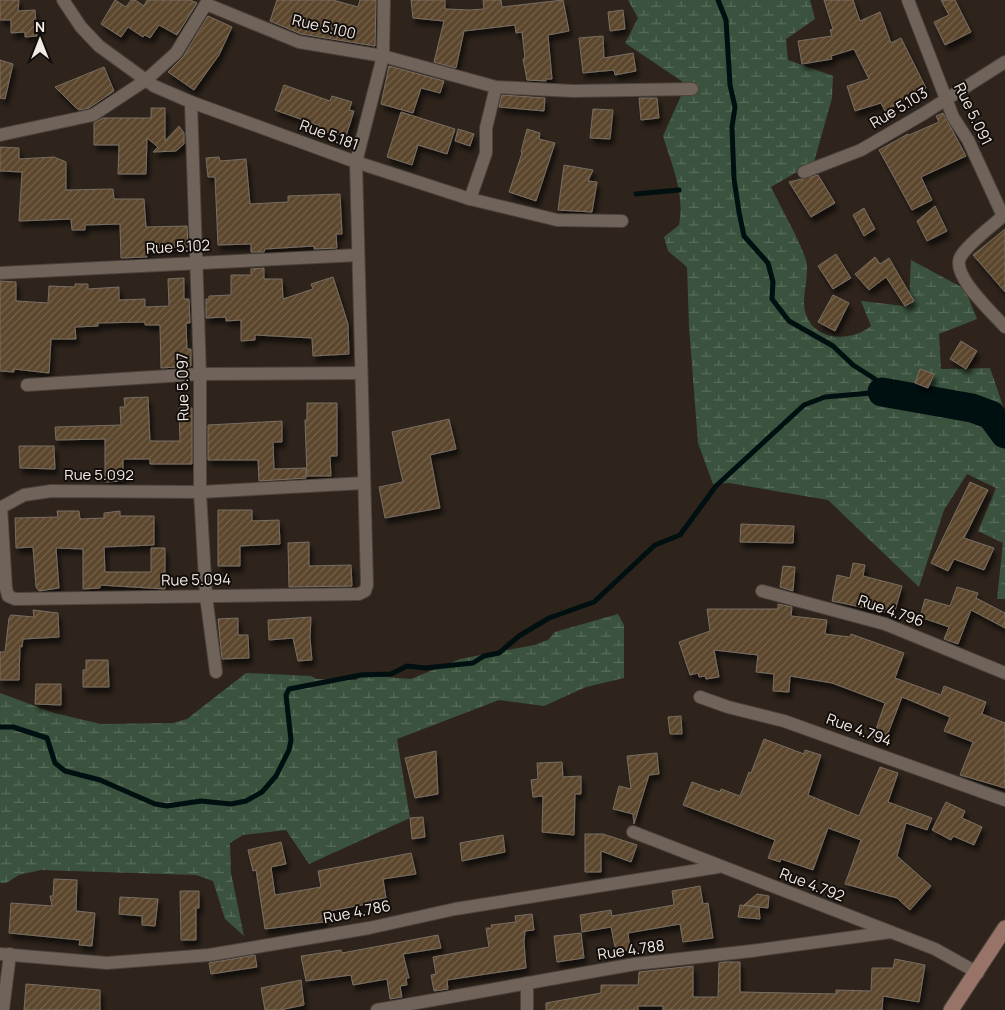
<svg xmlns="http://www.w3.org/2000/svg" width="1005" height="1010" font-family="Manrope,sans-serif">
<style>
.wetland{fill:url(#wetland-marsh)}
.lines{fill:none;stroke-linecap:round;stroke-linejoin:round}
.stream{stroke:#001011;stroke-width:5}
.river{stroke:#001011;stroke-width:29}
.building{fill:url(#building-hatch);stroke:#786e63;filter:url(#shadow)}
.street-casing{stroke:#4b423c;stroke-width:14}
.secondary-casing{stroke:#4b423c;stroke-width:17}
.street{stroke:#6f635a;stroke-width:12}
.secondary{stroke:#987468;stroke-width:15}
.labels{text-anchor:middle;stroke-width:4;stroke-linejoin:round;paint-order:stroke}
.street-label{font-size:15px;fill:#f2eae5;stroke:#130e0b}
</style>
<defs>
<pattern id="wetland-marsh" width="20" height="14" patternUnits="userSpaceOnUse" patternTransform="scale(1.25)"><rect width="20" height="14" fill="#3b533e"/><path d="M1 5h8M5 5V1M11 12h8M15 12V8" fill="none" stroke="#586c5a"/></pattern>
<pattern id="building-hatch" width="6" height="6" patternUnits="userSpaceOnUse" patternTransform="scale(1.25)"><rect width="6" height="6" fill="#5c472d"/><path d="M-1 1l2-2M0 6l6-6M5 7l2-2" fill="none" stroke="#74624b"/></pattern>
<filter id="shadow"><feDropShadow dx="3" dy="5.5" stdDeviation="2.5" flood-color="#0009"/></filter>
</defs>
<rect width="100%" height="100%" fill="#2e241c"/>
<g class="wetland">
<path d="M628,0H810L815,19L786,39L788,60L833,76L832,98L814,162L771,187C782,210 796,233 805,257C811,273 801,294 805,311C812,341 850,343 871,326L861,301L904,306L909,302L911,260L965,289L977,319L939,334L941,369L990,368L1005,412V599H997L1003,543L978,531L996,488L967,474L944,510L919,587L828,500L729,483L713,484L698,443L689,326L687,267L668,251L664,237L679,225C685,194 672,165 663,136L684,89L683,82L625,43L638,18Z"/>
<polygon points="618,614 624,625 624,678 586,687 544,706 499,700 397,739 410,818 309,864 286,830 243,835 230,843 231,873 244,936 225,919 213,881 196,875 41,870 19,875 6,883 0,883 0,693 54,713 101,724 173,723 187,719 246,673 311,676 316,679 356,680 361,675 411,679 460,659 534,645 548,640 555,632"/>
</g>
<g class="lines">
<g class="stream">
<polyline points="636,194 679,190"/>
<polyline points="0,727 13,727 47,738 55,763 65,771 100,780 155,804 167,806 201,801 231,804 246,801 262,792 276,776 289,750 291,740 286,695 289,689 361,675 391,674 407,666 425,668 473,663 484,656 499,653 519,636 549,618 594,602 655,545 680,535 716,486 804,405 825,397 882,392 875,379 853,365 833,346 789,321 772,299 773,282 768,263 744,236 739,212 734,179 732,127 735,107 730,85 726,20 718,0"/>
</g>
<polyline class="river" points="882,392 972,408 991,415 1005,434"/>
</g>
<g class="building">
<polygon points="0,0 19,0 18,11 35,10 37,36 25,37 25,32 11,33 11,20 0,20"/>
<polygon points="115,0 126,7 131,0 135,0 144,6 147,0 190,0 197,3 177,35 159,25 150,38 145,35 143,37 128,27 121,37 101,24"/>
<polygon points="277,0 333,0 358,7 360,0 376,0 375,46 301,34 270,21"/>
<polygon points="411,0 445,0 445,9 470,10 484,9 483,0 501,0 502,7 563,0 569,31 548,35 552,79 546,79 546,81 527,80 523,59 525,58 522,32 516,33 515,25 464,31 456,68 434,62 444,21 413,18"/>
<polygon points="824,0 853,0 860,21 880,12 891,43 901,38 926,88 885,111 881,103 855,111 847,86 869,79 854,49 831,56 832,59 802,64 798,41 832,36 830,30 833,29"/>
<polygon points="941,0 955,0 971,32 945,45 934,22 949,15"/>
<polygon points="623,10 625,29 610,31 608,12"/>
<polygon points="208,16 232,27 219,55 194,90 168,72 183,57"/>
<polygon points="603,36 604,58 633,53 636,71 615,75 614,70 583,73 579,38"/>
<polygon points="0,60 13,64 5,99 0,98"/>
<polygon points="389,66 444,81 440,93 421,88 413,113 381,104"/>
<polygon points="104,67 114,91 89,108 79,110 75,107 55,87"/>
<polygon points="284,85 330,101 332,96 352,102 349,110 354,111 346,136 319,131 320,126 275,110"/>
<polygon points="502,95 545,98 544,111 499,107"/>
<polygon points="639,98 657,98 659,118 641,120"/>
<polygon points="151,108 165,108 165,141 179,126 184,133 184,144 176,151 153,152 158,147 147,138 146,174 118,174 119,145 94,145 94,123 103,118 151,118"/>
<polygon points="593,109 613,110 610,139 590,138"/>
<polygon points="401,112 455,129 447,154 418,145 412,165 387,157"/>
<polygon points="943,113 966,156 921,177 932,200 912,210 879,150 908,134 909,135 939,122 936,116"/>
<polygon points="458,129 474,134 470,146 455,141"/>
<polygon points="527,129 540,133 539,139 555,143 536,201 509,192 522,153 521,152"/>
<polygon points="0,147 19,148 19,159 54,157 66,162 66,190 113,189 114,199 144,199 146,227 187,226 188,247 147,248 147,257 121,258 120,224 85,225 85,230 72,230 71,219 19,221 22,172 0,171"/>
<polygon points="219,157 220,161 246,159 250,204 288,202 288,196 340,194 342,234 336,234 337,248 314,249 314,246 265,249 264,252 251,252 251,244 218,245 215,177 208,177 206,158"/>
<polygon points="564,165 593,170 588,181 597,182 592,212 558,210"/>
<polygon points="818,175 835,203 811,217 789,182"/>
<polygon points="935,206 947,231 927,241 917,221"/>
<polygon points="864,208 875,229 864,236 853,215"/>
<polygon points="1005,229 1005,292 973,255"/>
<polygon points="836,254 851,278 833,289 818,266"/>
<polygon points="875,257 880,264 889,258 914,301 905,306 886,277 869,290 855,274"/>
<polygon points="264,268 264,279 282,279 283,299 313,289 311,284 333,277 348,324 349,354 313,356 312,338 255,335 255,340 241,341 241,320 226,321 226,317 206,318 206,299 209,299 209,296 231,295 231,275 251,275 251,269"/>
<polygon points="184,278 184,299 189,299 190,323 186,323 187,349 191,349 191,366 161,368 160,325 145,325 145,322 98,323 98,326 75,327 76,339 51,339 49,373 14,369 14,372 0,371 0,281 16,282 16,301 48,303 49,286 75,287 75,284 88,284 88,289 119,287 119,300 145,299 145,307 169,306 168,279"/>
<polygon points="833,295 849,303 835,331 818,322"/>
<polygon points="961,341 977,351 966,369 950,359"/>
<polygon points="920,369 934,374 928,388 915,383"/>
<polygon points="148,397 150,441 180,441 179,408 192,408 192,464 150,464 150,459 123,459 123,481 105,482 105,439 56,440 55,427 121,425 120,407 125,407 124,398"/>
<polygon points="307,403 337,403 337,456 330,456 331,476 307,476 305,420 307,420"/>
<polygon points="449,419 456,449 430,455 440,508 385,518 379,487 403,482 392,432"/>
<polygon points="282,421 282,442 273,442 274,469 306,468 306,478 259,481 258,460 208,460 208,425"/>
<polygon points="19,446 54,446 55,469 20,468"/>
<polygon points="970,482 988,490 964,538 994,548 984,570 954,559 948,571 931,563"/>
<polygon points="218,510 252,510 252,521 279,520 280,544 240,546 240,566 218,566"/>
<polygon points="57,511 79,511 80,519 104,518 104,513 120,511 120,516 154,516 154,545 104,547 105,572 151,572 151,548 165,548 165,589 100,585 100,588 83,589 83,549 56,548 59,588 39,591 36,587 33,547 16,548 15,518 58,517"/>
<polygon points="741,524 794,526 793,543 740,542"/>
<polygon points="309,542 309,566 351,565 352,586 289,587 288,543"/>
<polygon points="853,563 865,565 863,576 902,586 894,614 832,601 837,575 850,578"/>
<polygon points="783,566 795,567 793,591 780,587"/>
<polygon points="957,587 978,593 976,598 1005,613 1005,628 971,610 958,644 944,639 949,627 920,617 925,599 950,606"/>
<polygon points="778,604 792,607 791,616 827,620 825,634 850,637 851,634 904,653 895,678 941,695 944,686 986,702 982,714 1005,723 1005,788 960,775 973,742 944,731 950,717 902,697 885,741 873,738 885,703 832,683 790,676 789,692 773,691 774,674 756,672 758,655 714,650 719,677 706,679 705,676 699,677 698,673 690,675 679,642 710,631 707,609 778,609"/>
<polygon points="33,610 58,613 59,637 23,639 22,647 20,646 19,680 0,680 0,652 5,652 9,618 11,615 34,617"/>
<polygon points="311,617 310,638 312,660 298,661 293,638 269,640 268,620"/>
<polygon points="238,618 238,635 248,635 249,658 222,659 218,619"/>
<polygon points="86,660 108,660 109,687 83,687 83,670 86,670"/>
<polygon points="36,684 61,684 61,705 35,704"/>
<polygon points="681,716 682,734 670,734 668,717"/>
<polygon points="764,739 804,754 805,750 821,755 808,795 859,816 880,767 898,773 888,802 932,818 927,830 906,823 897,856 931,886 910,910 897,898 845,884 861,840 828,828 813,870 781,859 780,862 768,858 775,840 683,805 692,782 720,792 721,789 740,796 749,772 751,773"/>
<polygon points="436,751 438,794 415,798 405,758"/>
<polygon points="657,753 659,774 649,775 634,824 633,814 613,809 619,786 631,789 627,756"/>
<polygon points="562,762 563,777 581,776 581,794 575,794 574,835 542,832 543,796 533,797 531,780 538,779 537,763"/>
<polygon points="946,802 965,811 962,818 982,827 974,845 953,836 951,840 932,830"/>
<polygon points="423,817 425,837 412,839 410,818"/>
<polygon points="585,834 603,834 637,845 631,862 601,851 601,872 585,872"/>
<polygon points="503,835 505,852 462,861 460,843"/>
<polygon points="281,842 286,864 271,867 275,895 321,887 318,871 411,853 416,874 383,879 386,898 371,900 372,903 324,912 324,922 265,929 256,870 253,871 248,850"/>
<polygon points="54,879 77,880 76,911 95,913 92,946 79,945 80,940 9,933 11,903 52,906 50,896 53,896"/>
<polygon points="700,886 703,904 708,903 713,938 683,942 680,924 628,933 630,950 616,952 611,927 582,932 580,915 611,910 612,916 674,905 672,891"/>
<polygon points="180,891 199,891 199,908 196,908 196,940 181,940"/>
<polygon points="757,894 769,896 768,908 759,907 760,919 738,917 740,905 759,907 744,905"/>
<polygon points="120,897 158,899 155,926 142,925 142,916 119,914"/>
<polygon points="532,914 534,930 525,931 524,942 526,968 447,980 448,989 434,991 431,975 436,974 433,957 489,947 486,928 492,928 491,925 516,922 515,916"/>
<polygon points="581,933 584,958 557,962 554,936"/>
<polygon points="438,935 441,948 403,954 409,978 406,978 407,985 400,986 402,997 390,999 387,979 353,985 351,975 306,981 301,956 341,950 342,953"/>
<polygon points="255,955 257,967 211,974 209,963"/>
<polygon points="895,959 925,965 919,1002 883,996 882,1010 663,1010 663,1006 638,1006 638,1010 546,1010 546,1003 601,993 601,985 638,985 639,972 693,966 693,997 718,997 719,963 724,962 740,962 740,992 836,994 836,990 871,991 872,968 893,968"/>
<polygon points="301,980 304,1005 280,1010 265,1010 261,988"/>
<polygon points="26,984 100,990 100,1010 24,1010"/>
</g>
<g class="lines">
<g class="street-casing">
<g id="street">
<polyline points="63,0 81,27 99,46 154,86 191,102 356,162 470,199 557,220 622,221"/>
<path d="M908,0L953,117L968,140L1003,216C991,227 969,243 961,256C949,274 993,313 1005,327"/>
<polyline points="191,102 200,374 200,492 206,596 216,672"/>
<polyline points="0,135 93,115 146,80 176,53 206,4 299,42 383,56 496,87 573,91 692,89"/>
<polyline points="804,172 861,150 923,114 1005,62"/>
<polyline points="470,199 486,153 486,128 496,87"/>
<polyline points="0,273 358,255"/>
<polyline points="27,385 200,374 361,373"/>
<polyline points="1,507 6,588 8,596 15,599 359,594 365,591 367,585 356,162 383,56 384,0"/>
<polyline points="0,508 24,495 51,491 200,492 364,483"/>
<polyline points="762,591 885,624 1005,673"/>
<polyline points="700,697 728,707 784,721 1005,800"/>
<polyline points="633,832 935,949 978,973"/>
<polyline points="0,954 107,963 209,955 369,928 455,909 718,867"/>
<polyline points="527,983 527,1010"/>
<polyline points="3,1010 10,954"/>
<polyline points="377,1010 635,964 751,951 891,932"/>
</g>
</g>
<g class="secondary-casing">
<polyline id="secondary" points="951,1010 1005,928"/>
</g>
<use href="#street" class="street"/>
<use href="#secondary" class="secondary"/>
</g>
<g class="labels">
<g class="street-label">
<text transform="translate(324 27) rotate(13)" y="5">Rue 5.100</text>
<text transform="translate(899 108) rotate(-31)" y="5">Rue 5.103</text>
<text transform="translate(973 114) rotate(64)" y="5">Rue 5.091</text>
<text transform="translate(329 135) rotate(20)" y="5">Rue 5.181</text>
<text transform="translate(178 247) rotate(-3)" y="5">Rue 5.102</text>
<text transform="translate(183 387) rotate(-91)" y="5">Rue 5.097</text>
<text x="99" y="480">Rue 5.092</text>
<text transform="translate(196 580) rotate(-1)" y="5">Rue 5.094</text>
<text transform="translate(891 611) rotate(19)" y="5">Rue 4.796</text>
<text transform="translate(859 730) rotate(20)" y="5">Rue 4.794</text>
<text transform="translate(812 885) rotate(21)" y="5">Rue 4.792</text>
<text transform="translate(357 912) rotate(-11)" y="5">Rue 4.786</text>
<text transform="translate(631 950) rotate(-8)" y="5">Rue 4.788</text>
</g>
</g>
<g transform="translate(40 40)" stroke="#130e0b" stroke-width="4" paint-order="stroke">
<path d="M0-4L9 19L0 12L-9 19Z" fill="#f2eae5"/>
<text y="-8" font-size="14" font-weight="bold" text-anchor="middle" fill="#f2eae5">N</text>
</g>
</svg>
